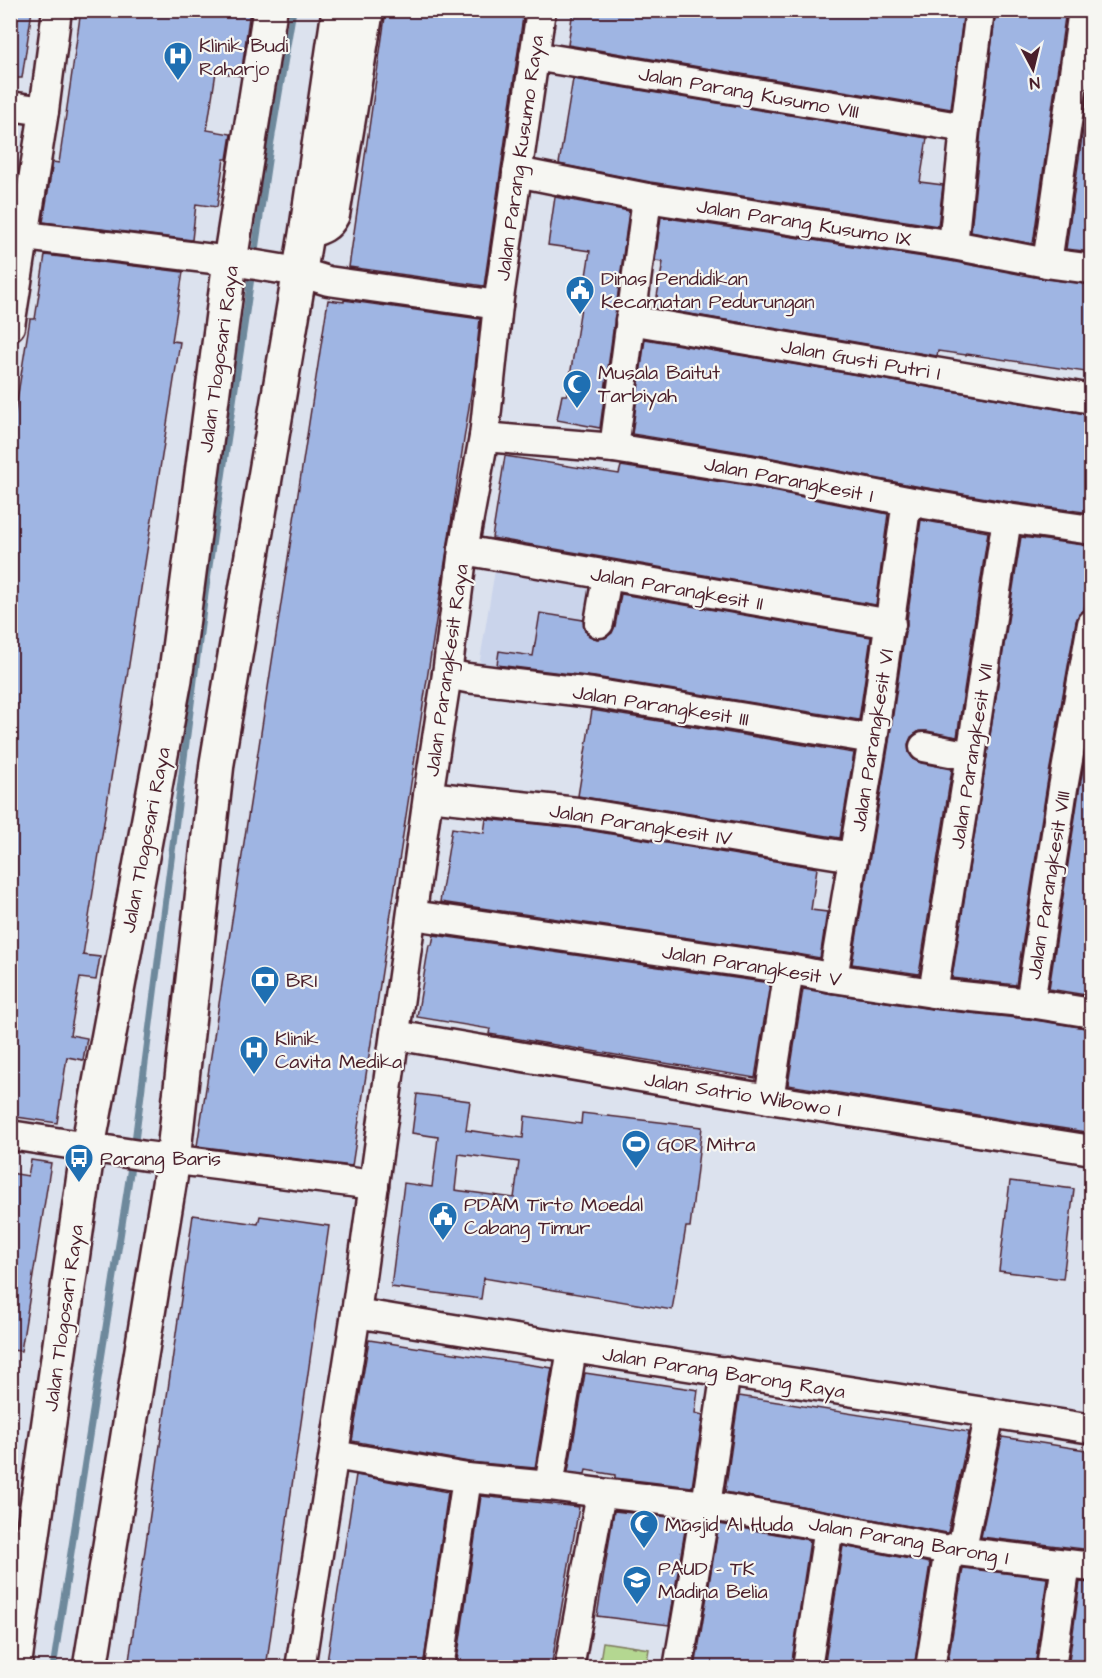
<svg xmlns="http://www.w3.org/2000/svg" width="1102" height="1678" font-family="'Architects Daughter',sans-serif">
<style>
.built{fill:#cad4eb}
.garden{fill:#b4d791;stroke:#7f7b5e;stroke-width:1.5}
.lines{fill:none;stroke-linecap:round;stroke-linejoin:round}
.stream{stroke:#6e899c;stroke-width:7}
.building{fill:#9fb5e3;stroke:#4a1f2b;stroke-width:1.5;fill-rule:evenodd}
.street-casing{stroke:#4a1f2b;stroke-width:33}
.secondary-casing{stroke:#4a1f2b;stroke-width:38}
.street{stroke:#f6f6f2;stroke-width:28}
.secondary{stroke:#f6f6f2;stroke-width:33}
.labels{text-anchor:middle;stroke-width:4.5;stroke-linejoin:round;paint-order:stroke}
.poi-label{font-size:20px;fill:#4a1f2b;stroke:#f6f6f2;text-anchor:start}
.street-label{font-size:20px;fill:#4a1f2b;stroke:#f6f6f2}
</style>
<rect width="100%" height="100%" fill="#dce2ee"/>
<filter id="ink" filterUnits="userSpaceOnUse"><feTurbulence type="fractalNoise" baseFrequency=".0167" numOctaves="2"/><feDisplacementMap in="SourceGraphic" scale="12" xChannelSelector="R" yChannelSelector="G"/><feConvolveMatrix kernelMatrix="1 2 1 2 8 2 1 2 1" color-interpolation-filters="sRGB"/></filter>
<g filter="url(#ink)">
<g class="built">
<polygon points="11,158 31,162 11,290"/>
<polygon points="496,564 601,581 583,689 478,672"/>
</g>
<polygon class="garden" points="603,1642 649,1649 646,1667 599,1667"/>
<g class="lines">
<g class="stream">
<polyline points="254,257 270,147 293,10"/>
<polyline points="134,1149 205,594 252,271"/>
<polyline points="53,1668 132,1160"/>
</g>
</g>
<g class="building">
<polygon points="10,10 32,10 22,78 10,78"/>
<polygon points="81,10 250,10 241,76 216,72 207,130 231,134 227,159 224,159 217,207 196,204 192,240 43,222 53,162 59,163"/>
<polygon points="386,10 524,10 484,286 349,267"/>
<polygon points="573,10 923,10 963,17 951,109 568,45"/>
<polygon points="996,10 1066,10 1033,244 971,232 981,130"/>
<polygon points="1092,67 1092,252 1066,249"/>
<polygon points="573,79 927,138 920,182 943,185 938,226 650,182 559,164"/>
<polygon points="555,197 629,211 600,428 557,420 562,395 567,395 590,251 548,245"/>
<polygon points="661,217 950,261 1045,279 1092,285 1092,373 967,354 966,355 938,351 937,356 655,308 663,262 655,261"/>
<polygon points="45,255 183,272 172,341 180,342 83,955 100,957 96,980 80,978 70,1035 87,1038 83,1060 67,1057 57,1123 10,1116 10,444 30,319 35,319"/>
<polygon points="328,300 344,302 344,300 480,319 475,368 352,1166 197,1146"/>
<polygon points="645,339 1092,415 1091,513 1010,502 910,485 753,454 632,434"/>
<polygon points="505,456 619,474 621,466 747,486 888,514 876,605 492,538"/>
<polygon points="921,520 988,532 957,737 927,731 919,731 911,737 908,744 909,753 914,760 921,763 952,769 919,974 852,964 889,742 905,632 907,626 907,620"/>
<polygon points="1021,537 1092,546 1092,563 1084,610 1079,614 1076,621 1047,785 1016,985 952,978"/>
<polygon points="621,594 871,637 859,720 595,677 497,665 499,651 533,656 540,613 583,620 584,629 589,636 597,639 605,638 612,633 615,626"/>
<polygon points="592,710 854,753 840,838 578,796"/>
<polygon points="1092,722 1092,996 1049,989 1079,791"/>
<polygon points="486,819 575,828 817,868 811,910 827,912 820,958 791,953 440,902 452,828 484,833"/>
<polygon points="434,935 770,983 755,1078 489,1034 490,1029 417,1017 429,945 432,945"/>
<polygon points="803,989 931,1009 1028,1019 1092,1029 1092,1133 788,1085"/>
<path d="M417,1094L470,1101L466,1130L523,1138L525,1116L581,1124L582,1113L702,1127L690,1227H686L672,1310L484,1278L481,1299L391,1287L404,1183L432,1187L438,1137L412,1133ZM459,1154L519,1162L514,1198L455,1190Z"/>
<polygon points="31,1160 51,1163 21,1351 10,1350 10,1173 28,1176"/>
<polygon points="1010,1181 1074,1189 1063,1279 999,1271"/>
<polygon points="193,1215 258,1224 260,1216 329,1226 266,1668 128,1668"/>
<polygon points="369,1340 552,1368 535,1468 469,1462 352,1441"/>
<polygon points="585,1373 698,1390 695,1413 703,1415 692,1487 615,1478 615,1475 586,1470 585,1474 568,1472"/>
<polygon points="739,1396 969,1432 948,1532 947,1533 725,1492"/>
<polygon points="1002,1437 1092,1451 1092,1550 981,1537"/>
<polygon points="356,1475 448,1492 423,1668 326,1668"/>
<polygon points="481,1496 579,1507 551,1668 456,1668"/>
<polygon points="614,1511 687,1519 669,1625 597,1616"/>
<polygon points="719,1524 810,1540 791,1668 695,1668"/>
<polygon points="843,1546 930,1563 914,1668 824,1668"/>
<polygon points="963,1568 1047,1578 1035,1668 947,1668"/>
<polygon points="1080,1582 1092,1583 1092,1668 1068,1668"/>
</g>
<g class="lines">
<g class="street-casing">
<g id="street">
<polyline points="534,56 965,128"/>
<polyline points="10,106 44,111"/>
<polyline points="517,172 647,198 953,245 1047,263 1092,269"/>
<path d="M306,234C320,230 328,229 335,215L369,10"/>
<polyline points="25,236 238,262 299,272 328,281 498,305"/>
<polyline points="953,245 965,128 980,10"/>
<polyline points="1047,263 1083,10"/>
<polyline points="630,320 1092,399"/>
<polyline points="10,326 44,111 57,10"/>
<polyline points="484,437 614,448 750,470 907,501 1007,518 1092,530"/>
<polyline points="614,448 647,198"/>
<polyline points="463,550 891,624"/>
<polyline points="599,623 607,576"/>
<polyline points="447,674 467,678 592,693 873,739"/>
<polyline points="924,747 971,756"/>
<polyline points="428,796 577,812 853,857"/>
<polyline points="412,915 789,969 833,978 933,993 1030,1003 1092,1013"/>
<polyline points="833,978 873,739 907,501"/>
<polyline points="933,993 971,756 1007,518"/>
<polyline points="1030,1003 1063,788 1092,624"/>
<polyline points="395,1035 769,1099 1092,1150"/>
<polyline points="769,1099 789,969"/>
<polyline points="10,1135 146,1156 374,1185"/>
<path d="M356,1313C601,1354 846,1390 1092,1429"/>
<polyline points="334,1455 467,1478 549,1486 601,1493 706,1505 829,1527 949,1550 1092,1567"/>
<polyline points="549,1486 572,1349"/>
<polyline points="300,1668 356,1313 428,796 447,674 463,550 484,437 498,305 541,10"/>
<polyline points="439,1668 467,1478"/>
<polyline points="569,1668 601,1493"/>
<polyline points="678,1668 706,1505 726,1371"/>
<polyline points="807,1668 829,1527"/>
<polyline points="930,1668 949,1550 963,1543 990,1413"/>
<polyline points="1051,1668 1066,1564"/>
</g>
</g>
<g class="secondary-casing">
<g id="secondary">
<polyline points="14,1668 88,1147 175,679 230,261 270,10"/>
<polyline points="90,1668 173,1160 217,763 306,234 339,10"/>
</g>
</g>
<use href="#street" class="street"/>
<use href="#secondary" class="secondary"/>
</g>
</g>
<defs>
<g id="hospital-pin" transform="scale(1.5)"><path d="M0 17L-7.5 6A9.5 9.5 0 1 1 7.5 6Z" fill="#1f6fb2" stroke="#f6f6f2"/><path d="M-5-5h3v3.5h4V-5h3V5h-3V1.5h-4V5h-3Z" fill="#fff"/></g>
<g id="civic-pin" transform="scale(1.5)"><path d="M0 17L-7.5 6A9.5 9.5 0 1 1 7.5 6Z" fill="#1f6fb2" stroke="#f6f6f2"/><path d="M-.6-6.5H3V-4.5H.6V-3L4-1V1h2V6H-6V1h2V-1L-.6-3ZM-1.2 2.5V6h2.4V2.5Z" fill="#fff"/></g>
<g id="mosque-pin" transform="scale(1.5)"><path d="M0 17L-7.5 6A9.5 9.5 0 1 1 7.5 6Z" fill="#1f6fb2" stroke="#f6f6f2"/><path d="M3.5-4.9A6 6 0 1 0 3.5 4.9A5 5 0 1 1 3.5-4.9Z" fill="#fff"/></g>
<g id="bank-pin" transform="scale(1.5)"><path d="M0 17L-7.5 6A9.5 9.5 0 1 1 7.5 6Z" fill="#1f6fb2" stroke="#f6f6f2"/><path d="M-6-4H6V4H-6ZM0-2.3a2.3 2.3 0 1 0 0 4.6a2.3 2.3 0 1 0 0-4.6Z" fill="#fff"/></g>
<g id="stadium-pin" transform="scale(1.5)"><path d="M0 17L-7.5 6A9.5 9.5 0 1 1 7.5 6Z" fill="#1f6fb2" stroke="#f6f6f2"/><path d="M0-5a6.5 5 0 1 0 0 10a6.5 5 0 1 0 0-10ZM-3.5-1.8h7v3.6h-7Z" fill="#fff"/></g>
<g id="bus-pin" transform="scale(1.5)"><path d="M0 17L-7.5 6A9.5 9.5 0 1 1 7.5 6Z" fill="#1f6fb2" stroke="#f6f6f2"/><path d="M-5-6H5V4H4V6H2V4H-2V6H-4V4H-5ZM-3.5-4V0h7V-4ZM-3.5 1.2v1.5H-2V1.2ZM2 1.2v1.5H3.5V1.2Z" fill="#fff"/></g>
<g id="school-pin" transform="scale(1.5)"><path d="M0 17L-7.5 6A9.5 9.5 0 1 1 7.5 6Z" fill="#1f6fb2" stroke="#f6f6f2"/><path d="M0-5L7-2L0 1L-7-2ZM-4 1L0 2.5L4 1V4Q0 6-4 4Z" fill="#fff"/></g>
</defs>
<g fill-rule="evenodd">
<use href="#hospital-pin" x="178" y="56"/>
<use href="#civic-pin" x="580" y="290"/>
<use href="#mosque-pin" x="577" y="384"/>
<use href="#bank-pin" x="265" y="980"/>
<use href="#hospital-pin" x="254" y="1050"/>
<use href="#stadium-pin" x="636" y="1144"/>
<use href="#bus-pin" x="79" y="1158"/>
<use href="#civic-pin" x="443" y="1216"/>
<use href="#mosque-pin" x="644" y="1524"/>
<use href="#school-pin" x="637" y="1580"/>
</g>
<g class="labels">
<g class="poi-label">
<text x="199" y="52">Klinik Budi<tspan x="199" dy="23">Raharjo</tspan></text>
<text x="601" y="285">Dinas Pendidikan<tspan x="601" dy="23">Kecamatan Pedurungan</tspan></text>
<text x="598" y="379">Musala Baitut<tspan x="598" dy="23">Tarbiyah</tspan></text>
<text x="286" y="987">BRI</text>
<text x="275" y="1045">Klinik<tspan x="275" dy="23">Cavita Medika</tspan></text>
<text x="657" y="1151">GOR Mitra</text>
<text x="100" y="1165">Parang Baris</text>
<text x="464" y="1211">PDAM Tirto Moedal<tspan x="464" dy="23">Cabang Timur</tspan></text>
<text x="665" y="1531">Masjid Al Huda</text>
<text x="658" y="1575">PAUD - TK<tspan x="658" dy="23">Madina Belia</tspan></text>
</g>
<g class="street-label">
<text transform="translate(749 92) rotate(10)" y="7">Jalan Parang Kusumo VIII</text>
<text transform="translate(519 158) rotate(-82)" y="7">Jalan Parang Kusumo Raya</text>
<text transform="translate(804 222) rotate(9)" y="7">Jalan Parang Kusumo IX</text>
<text transform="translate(218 359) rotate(-82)" y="7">Jalan Tlogosari Raya</text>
<text transform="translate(861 359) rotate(10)" y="7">Jalan Gusti Putri I</text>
<text transform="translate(789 479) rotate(11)" y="7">Jalan Parangkesit I</text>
<text transform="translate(677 588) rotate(10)" y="7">Jalan Parangkesit II</text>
<text transform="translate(446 670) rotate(-82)" y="7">Jalan Parangkesit Raya</text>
<text transform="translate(661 705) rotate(9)" y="7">Jalan Parangkesit III</text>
<text transform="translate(872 740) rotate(-81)" y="7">Jalan Parangkesit VI</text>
<text transform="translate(971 756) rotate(-81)" y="7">Jalan Parangkesit VII</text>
<text transform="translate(641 824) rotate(9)" y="7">Jalan Parangkesit IV</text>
<text transform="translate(145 840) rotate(-79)" y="7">Jalan Tlogosari Raya</text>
<text transform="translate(1048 885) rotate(-81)" y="7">Jalan Parangkesit VIII</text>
<text transform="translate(752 965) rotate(9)" y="7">Jalan Parangkesit V</text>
<text transform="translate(743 1094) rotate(9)" y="7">Jalan Satrio Wibowo I</text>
<text transform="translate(63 1318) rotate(-82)" y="7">Jalan Tlogosari Raya</text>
<text transform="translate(724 1372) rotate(9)" y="7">Jalan Parang Barong Raya</text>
<text transform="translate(909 1540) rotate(10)" y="7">Jalan Parang Barong I</text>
</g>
</g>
<rect width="1102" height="1678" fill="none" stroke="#f6f6f2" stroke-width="36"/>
<rect x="18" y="18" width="1066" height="1642" fill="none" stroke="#4a1f2b" stroke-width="2" filter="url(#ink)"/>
<g transform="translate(1033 69) rotate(173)" stroke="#f6f6f2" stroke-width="4.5" paint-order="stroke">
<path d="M0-4.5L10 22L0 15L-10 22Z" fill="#4a1f2b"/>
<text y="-9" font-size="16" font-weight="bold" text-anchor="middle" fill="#4a1f2b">N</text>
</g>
</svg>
